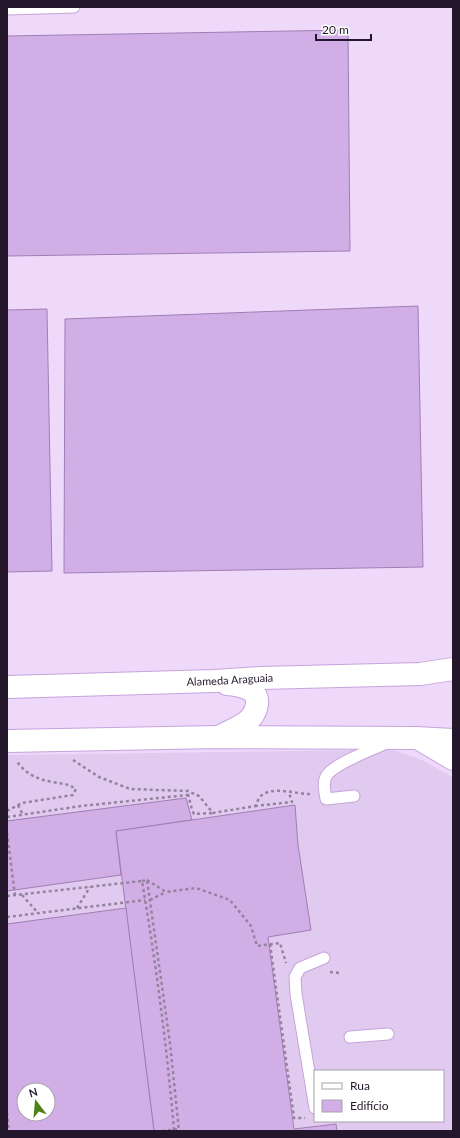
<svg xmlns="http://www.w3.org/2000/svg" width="460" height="1138" font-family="Lato,sans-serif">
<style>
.built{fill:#e1caef;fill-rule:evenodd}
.building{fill:#d2aee6;stroke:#a07eb3;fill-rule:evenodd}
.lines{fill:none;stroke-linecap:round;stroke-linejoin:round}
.lane-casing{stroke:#c7a3db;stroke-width:13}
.secondary-casing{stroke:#c7a3db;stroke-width:24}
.path{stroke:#94829e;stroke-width:2.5;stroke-dasharray:3 3;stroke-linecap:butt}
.lane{stroke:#fff;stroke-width:11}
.secondary{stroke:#fff;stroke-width:22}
.labels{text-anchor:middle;stroke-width:3;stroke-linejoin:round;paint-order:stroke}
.street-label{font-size:11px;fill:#24172c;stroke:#fff}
</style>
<rect width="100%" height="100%" fill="#efd9fb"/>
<path class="built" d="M368,750H394L422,760L453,777V1131H7V755ZM315,1071H443V1121H315ZM24,1090H48V1114H24Z"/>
<g class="building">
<polygon points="348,30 350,251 7,256 7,36"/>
<polygon points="418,306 423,567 64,573 65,319"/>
<polygon points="47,309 52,571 7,572 7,310"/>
<polygon points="186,798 192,820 116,831 121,875 7,891 7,821"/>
<polygon points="295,805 298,845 311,930 268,937 269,945 294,1129 336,1124 337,1131 154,1131 116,831"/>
<path d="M126,908L154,1131H7V924ZM24,1090H48V1114H24Z"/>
</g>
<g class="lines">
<g class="lane-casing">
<g id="lane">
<polyline points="7,9 74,7"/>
<path d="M354,796L326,799C325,792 322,782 327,775C334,764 373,749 387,743"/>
<polyline points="350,1037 388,1034"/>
<polyline points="315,1108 296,994 295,977 300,968 324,958"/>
</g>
</g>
<g class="secondary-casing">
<g id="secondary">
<path id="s1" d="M7,687L214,681L261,678L420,674L453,669"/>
<path d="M219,737C228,732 241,727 249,720C254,715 256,711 257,704C259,688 239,685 227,684"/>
<polyline points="421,740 453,759"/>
<polyline points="7,741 218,737 416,738 453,740"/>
</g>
</g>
<g class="path">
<path d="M73,760L99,777L130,789L188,791L199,796L213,813L255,806C257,803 259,797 262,795C275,786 295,794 310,794"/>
<polyline points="188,794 192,810 194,814 212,813"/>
<polyline points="18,805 23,815"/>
<polyline points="255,806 292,802 289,793"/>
<path d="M7,811L22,803L73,795L76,789C67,783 62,784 52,782C37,779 25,774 16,760"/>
<polyline points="7,817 81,806 188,795"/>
<polyline points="7,833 15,895"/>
<polyline points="147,880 166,892 196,888 230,900 251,926 257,946 280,943 286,963"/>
<polyline points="142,881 147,880 170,1043 179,1131"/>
<polyline points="22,895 38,913"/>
<path d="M7,896L142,881C156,964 167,1047 174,1131"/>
<polyline points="150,900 166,892"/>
<polyline points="77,908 90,887"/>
<polyline points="7,917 145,900"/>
<polyline points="270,944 294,1118 305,1118"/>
<polyline points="330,972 340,973"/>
<polyline points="7,1113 9,1131"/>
<polyline points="162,1131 178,1129 178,1130"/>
</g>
<use href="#lane" class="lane"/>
<use href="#secondary" class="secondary"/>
</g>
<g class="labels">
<g class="street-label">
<text dy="4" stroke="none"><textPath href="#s1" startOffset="223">Alameda Araguaia</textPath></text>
</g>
</g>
<rect width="460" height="1138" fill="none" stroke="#24172c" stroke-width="16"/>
<rect x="314" y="1070" width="130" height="52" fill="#ffffff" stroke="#a7a2ab"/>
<rect x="322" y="1083" width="20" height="6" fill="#ffffff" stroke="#a7a2ab"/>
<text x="350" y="1090" font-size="12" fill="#24172c">Rua</text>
<rect x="322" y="1100" width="20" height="12" fill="#d2aee6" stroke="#a7a2ab"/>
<text x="350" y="1110" font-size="12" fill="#24172c">Edifício</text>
<g transform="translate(36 1102) rotate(344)"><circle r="19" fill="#ffffff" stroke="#a7a2ab"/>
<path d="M0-3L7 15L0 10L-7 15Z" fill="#4c8116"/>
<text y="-6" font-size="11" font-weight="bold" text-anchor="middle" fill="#24172c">N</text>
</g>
<path d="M316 34v6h55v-6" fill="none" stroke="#24172c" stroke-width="2"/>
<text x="322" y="34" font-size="12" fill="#24172c" stroke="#ffffff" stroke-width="3" paint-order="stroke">20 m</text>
</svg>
